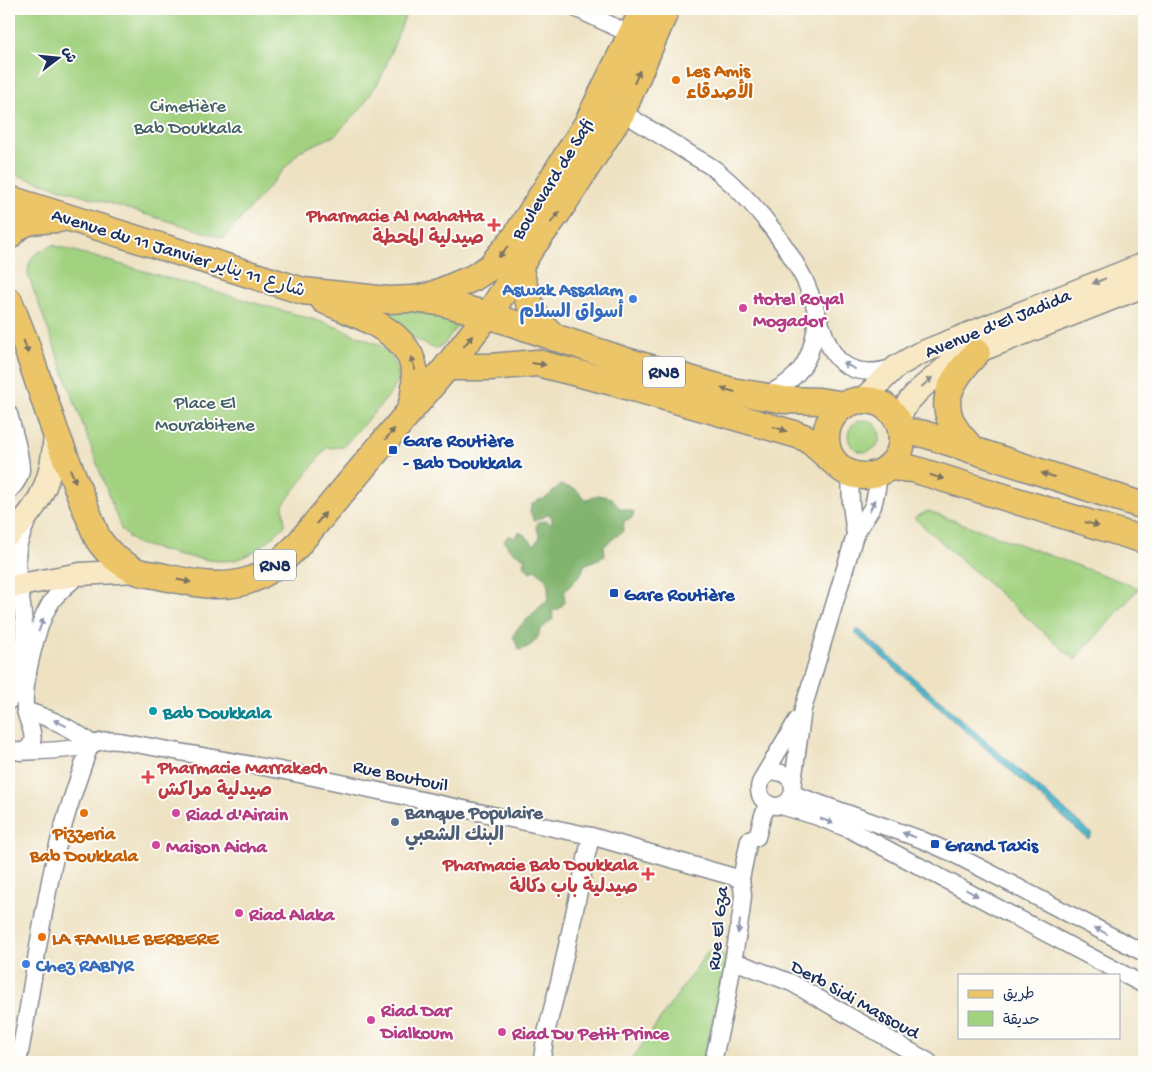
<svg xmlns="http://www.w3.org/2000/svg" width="1153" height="1071" font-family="'Gochi Hand','Playpen Sans Arabic',sans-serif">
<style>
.green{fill:#a2d280;stroke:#5e806f}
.forest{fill:#81b46e;stroke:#4e7266}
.water{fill:#4cb5c9;stroke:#347294}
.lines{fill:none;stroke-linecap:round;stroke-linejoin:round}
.street-casing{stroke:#848890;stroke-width:19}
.secondary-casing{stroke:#848890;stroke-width:25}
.primary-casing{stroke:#848890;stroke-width:29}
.street{stroke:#fff;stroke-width:16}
.secondary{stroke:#f8e8c3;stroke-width:22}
.primary{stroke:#edc569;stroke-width:26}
.oneway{fill:#797263}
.oneway2{fill:#8a8c90}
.oneway3{fill:#8d97ae}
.food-dot{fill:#e8710a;stroke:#fdfcf7;stroke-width:2}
.health-dot{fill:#e0444e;stroke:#fdfcf7;stroke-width:2}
.shop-dot{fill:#3f7fe0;stroke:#fdfcf7;stroke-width:2}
.hotel-dot{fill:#d1479c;stroke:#fdfcf7;stroke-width:2}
.transit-dot{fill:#1a4fb4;stroke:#fdfcf7;stroke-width:2}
.culture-dot{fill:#0f9aa8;stroke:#fdfcf7;stroke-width:2}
.service-dot{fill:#5c6f8a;stroke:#fdfcf7;stroke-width:2}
.labels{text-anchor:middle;stroke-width:4;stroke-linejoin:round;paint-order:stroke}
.shield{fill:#fdfcf7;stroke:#5f6c8c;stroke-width:1}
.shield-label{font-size:18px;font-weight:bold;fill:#1b2f5e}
.food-label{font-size:19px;font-weight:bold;fill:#c56008;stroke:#fdfcf7;text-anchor:start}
.park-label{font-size:19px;fill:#446068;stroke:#fdfcf7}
.street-label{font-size:19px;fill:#1b2f5e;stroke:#fdfcf7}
.health-label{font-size:19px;font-weight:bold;fill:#be3a42;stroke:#fdfcf7;text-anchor:end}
.shop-label{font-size:19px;font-weight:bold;fill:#366cbe;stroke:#fdfcf7;text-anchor:end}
.hotel-label{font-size:19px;font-weight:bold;fill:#b23c85;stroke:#fdfcf7;text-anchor:start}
.transit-label{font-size:19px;font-weight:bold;fill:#164399;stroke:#fdfcf7;text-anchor:start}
.culture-label{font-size:19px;font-weight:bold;fill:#0d838f;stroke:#fdfcf7;text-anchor:start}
.service-label{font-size:19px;font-weight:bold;fill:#4e5e75;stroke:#fdfcf7;text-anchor:start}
</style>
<rect width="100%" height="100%" fill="#fdfcf7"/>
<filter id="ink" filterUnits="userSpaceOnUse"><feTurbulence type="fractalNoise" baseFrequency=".02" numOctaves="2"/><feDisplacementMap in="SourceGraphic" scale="10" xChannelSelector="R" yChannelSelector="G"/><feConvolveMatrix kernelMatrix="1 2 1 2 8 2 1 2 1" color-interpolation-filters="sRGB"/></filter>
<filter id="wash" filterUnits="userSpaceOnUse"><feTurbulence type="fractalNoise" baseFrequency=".0096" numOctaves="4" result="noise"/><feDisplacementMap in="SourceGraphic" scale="20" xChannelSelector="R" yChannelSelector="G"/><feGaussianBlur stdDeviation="1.12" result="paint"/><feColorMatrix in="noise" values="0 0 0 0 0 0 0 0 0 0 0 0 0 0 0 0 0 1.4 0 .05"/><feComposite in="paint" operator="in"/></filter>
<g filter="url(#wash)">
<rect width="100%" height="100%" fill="#eee2c3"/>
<g class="green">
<polygon points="9,9 408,9 381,78 360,110 334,136 300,151 224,238 9,173"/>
<path d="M53,245L329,324L380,345L394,361L399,378L388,397L343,447L326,448L283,505L285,526C271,538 259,551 241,558C219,568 163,550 138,544L129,538L121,529L28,275C28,255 37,252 53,245Z"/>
<polygon points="374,308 413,309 463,318 444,344 435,349 387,325"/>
<circle cx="864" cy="436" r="16"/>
<polygon points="928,511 1139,588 1075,660 914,518"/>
<polygon points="708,951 728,955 703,1062 630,1062"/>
</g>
<path class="forest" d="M560,485L576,489L584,499H589L598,495L612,498L618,507L634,512L632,518L624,521L623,531L604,546L605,556L584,565C582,579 571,582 564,593L565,602L559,609L552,611L553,619L540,630C538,642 530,647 519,650L513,636L518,628L548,599C549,585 548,579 536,570L530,572L523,564L525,558C515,553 509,552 504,540L509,535L514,538L519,532L527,537L534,545L540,537L536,527L538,522L546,521L552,525V518L549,514L534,521L530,511L532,504L539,500L546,498Z"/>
<polygon class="water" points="858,629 1092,834 1088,839 855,633"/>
</g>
<g filter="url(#ink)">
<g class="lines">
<g class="street-casing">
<g id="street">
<polyline points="577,9 632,35"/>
<path d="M622,112C644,126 667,139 690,154C698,159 708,164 716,170C751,199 781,236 802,275C815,297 823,347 841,362C857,375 877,373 895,367"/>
<path d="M765,395C803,379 813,356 817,317"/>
<path d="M9,414C13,430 21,453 21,470C20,478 14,486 9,491"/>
<polyline points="850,474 851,504 855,535"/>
<path d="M9,701C18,682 23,655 24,633C25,606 14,575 18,548C20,538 24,529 28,519"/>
<path d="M9,750C18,752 28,753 32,742C35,732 26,719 25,709C23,683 37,622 52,601C60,590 70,583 80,574"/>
<path d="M20,752C39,751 58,751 76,748C92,745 102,739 119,741L280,770L591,836L741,879"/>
<circle cx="776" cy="789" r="17"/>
<polyline points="764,775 797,720"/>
<polyline points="793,782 803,709 855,535 873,506 877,489 879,474"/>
<polyline points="793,794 920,839 952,853 1144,953"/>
<polyline points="781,806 815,816 851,830 1144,985"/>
<polyline points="734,961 792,983 929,1062"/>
<path d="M18,1062C33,990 40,917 58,845C67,811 79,776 91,743C69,726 51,719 25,710"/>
<polyline points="543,1062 542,1059 546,1033 560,978 591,836"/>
<polyline points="713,1062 726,1004 741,914 743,895 741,879 749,840 757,837 763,815 769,804"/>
</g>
</g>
<g class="secondary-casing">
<g id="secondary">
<polyline points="862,400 896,367 918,354 1144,264"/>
<polyline points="897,420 909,401 919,390 950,364 986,348 1144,286"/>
<path d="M9,535C43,505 53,476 55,432"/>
<polyline points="9,587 80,574 136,571"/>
</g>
</g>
<g class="primary-casing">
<g id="primary">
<polyline points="9,199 303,291 388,300 413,299 440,302 488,315 626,361 732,391 785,400 819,401 845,405"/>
<path d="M9,236C21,219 39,220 59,219"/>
<polyline points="519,266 527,297 537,320 555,338"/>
<polyline points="419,298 430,296 473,278 490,267 516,236 587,124 635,27 643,9"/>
<path d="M324,300C378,324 433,340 410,410"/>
<path d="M9,301L24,339L55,431L97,537C106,552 118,562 134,570C141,574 151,574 160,576C188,582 218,590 247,581C266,575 281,562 295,548L447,367L495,305L531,248L558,212L622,112L666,9"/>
<polyline points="447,367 490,367 537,363 616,383 798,435 808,439 835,463"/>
<circle cx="864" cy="438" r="38"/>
<polyline points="901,431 924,434 1144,506"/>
<path d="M974,450C933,413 943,388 977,352"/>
<polyline points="889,467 913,469 1144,540"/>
</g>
</g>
<use href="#street" class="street"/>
<use href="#secondary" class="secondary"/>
<use href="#primary" class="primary"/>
</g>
<defs><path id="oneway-solid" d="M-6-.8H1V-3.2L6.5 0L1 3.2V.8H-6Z" transform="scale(1.25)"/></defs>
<g class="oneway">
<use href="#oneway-solid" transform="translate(637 77) rotate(-66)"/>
<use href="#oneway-solid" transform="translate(555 217) rotate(-53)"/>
<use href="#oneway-solid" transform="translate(503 252) rotate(130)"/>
<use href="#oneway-solid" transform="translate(468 341) rotate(-51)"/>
<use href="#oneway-solid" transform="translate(26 347) rotate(71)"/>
<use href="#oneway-solid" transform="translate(413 363) rotate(-107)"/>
<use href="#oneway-solid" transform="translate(539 364) rotate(7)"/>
<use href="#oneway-solid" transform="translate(728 390) rotate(-165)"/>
<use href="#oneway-solid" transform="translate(780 429) rotate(17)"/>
<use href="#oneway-solid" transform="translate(390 434) rotate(-50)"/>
<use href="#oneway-solid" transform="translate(1048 475) rotate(-162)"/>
<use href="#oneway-solid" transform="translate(73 476) rotate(68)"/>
<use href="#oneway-solid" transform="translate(937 477) rotate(17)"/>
<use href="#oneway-solid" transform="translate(321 518) rotate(-50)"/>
<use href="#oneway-solid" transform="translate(1092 524) rotate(16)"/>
<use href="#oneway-solid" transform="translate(184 581) rotate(11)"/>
</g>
<g class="oneway2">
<use href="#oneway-solid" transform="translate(1099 281) rotate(158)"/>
<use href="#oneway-solid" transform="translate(927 382) rotate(-42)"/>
</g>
<g class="oneway3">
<use href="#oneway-solid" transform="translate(849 366) rotate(-154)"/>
<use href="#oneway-solid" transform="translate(872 506) rotate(-67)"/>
<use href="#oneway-solid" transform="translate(41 625) rotate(-70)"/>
<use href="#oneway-solid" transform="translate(60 723) rotate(-154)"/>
<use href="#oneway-solid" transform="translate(827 821) rotate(21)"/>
<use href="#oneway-solid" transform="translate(909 835) rotate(-161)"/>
<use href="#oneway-solid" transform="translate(972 893) rotate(30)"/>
<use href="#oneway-solid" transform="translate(739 927) rotate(99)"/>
<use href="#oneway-solid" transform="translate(1101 931) rotate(-153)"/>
</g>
</g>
<g class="food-dot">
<circle cx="676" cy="80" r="5"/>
<circle cx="84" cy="813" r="5"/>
<circle cx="42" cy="937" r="5"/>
</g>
<g class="health-dot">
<path d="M491.5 217.5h5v5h5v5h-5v5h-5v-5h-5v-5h5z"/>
<path d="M145.5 769.5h5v5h5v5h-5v5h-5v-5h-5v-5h5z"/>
<path d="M645.5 866.5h5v5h5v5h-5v5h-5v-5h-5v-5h5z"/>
</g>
<g class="shop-dot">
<circle cx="633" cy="299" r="5"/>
<circle cx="26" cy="964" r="5"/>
</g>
<g class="hotel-dot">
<circle cx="743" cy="308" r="5"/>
<circle cx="176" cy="813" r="5"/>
<circle cx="156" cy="845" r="5"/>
<circle cx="239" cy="913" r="5"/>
<circle cx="371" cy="1020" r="5"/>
<circle cx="502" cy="1032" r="5"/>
</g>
<g class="transit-dot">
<rect x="388" y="445" width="10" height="10" rx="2.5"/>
<rect x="609" y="588" width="10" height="10" rx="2.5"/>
<rect x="930" y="839" width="10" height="10" rx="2.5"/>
</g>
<circle class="culture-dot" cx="153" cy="711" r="5"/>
<circle class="service-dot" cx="395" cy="822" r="5"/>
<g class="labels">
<g class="shield">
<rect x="643" y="356.5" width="42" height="31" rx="4"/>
<rect x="254" y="549.5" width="42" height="31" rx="4"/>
</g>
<g class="shield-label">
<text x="664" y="378">RN8</text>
<text x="275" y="571">RN8</text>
</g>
<g class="food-label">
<text x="686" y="76">Les Amis<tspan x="686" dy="22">الأصدقاء</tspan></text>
<text x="84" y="839" text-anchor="middle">Pizzeria<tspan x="84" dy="22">Bab Doukkala</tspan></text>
<text x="52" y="944">LA FAMILLE BERBERE</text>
</g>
<g class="park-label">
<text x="188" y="111">Cimetière<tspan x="188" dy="22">Bab Doukkala</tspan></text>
<text x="205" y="408">Place El<tspan x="205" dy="22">Mourabitene</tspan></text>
</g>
<g class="street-label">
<text transform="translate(551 178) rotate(-58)" y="7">Boulevard de Safi</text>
<text transform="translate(179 251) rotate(17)" y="7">Avenue du 11 Janvier شارع 11 يناير</text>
<text transform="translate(997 322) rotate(-22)" y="7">Avenue d'El Jadida</text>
<text transform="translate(401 774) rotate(12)" y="7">Rue Boutouil</text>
<text transform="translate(716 928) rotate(-84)" y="7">Rue El Gza</text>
<text transform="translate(856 998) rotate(29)" y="7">Derb Sidi Massoud</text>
</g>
<g class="health-label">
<text x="484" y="221">Pharmacie Al Mahatta<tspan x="484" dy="22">صيدلية المحطة</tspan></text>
<text x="158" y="773" text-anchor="start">Pharmacie Marrakech<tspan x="158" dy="22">صيدلية مراكش</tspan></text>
<text x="638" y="870">Pharmacie Bab Doukkala<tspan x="638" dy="22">صيدلية باب دكالة</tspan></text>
</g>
<g class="shop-label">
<text x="623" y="295">Aswak Assalam<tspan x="623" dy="22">أسواق السلام</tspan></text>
<text x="36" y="971" text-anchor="start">Chez RABIYR</text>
</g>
<g class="hotel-label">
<text x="753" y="304">Hotel Royal<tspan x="753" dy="22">Mogador</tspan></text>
<text x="186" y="820">Riad d'Airain</text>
<text x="166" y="852">Maison Aicha</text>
<text x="249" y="920">Riad Alaka</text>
<text x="381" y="1016">Riad Dar<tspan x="381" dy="22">Dialkoum</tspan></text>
<text x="512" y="1039">Riad Du Petit Prince</text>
</g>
<g class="transit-label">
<text x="403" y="446">Gare Routière<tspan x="403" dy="22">- Bab Doukkala</tspan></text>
<text x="624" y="600">Gare Routière</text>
<text x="945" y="851">Grand Taxis</text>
</g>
<g class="culture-label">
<text x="163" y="718">Bab Doukkala</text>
</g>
<g class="service-label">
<text x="405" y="818">Banque Populaire<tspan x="405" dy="22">البنك الشعبي</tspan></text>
</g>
</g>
<rect width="1153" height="1071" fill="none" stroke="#fdfcf7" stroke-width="30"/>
<rect x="958" y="974" width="162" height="65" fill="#fdfcf7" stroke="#a3aaba"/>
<rect x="968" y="990" width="25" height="8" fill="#edc569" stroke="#a3aaba"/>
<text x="1003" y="998" font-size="15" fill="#1b2f5e">طريق</text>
<rect x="968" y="1011" width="25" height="15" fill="#a2d280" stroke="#a3aaba"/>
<text x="1003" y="1024" font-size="15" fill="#1b2f5e">حديقة</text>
<g transform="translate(58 58) rotate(74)" stroke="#fdfcf7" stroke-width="4" paint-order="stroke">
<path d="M0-4L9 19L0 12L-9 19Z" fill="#1b2f5e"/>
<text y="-8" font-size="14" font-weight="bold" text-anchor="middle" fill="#1b2f5e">ش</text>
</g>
</svg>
